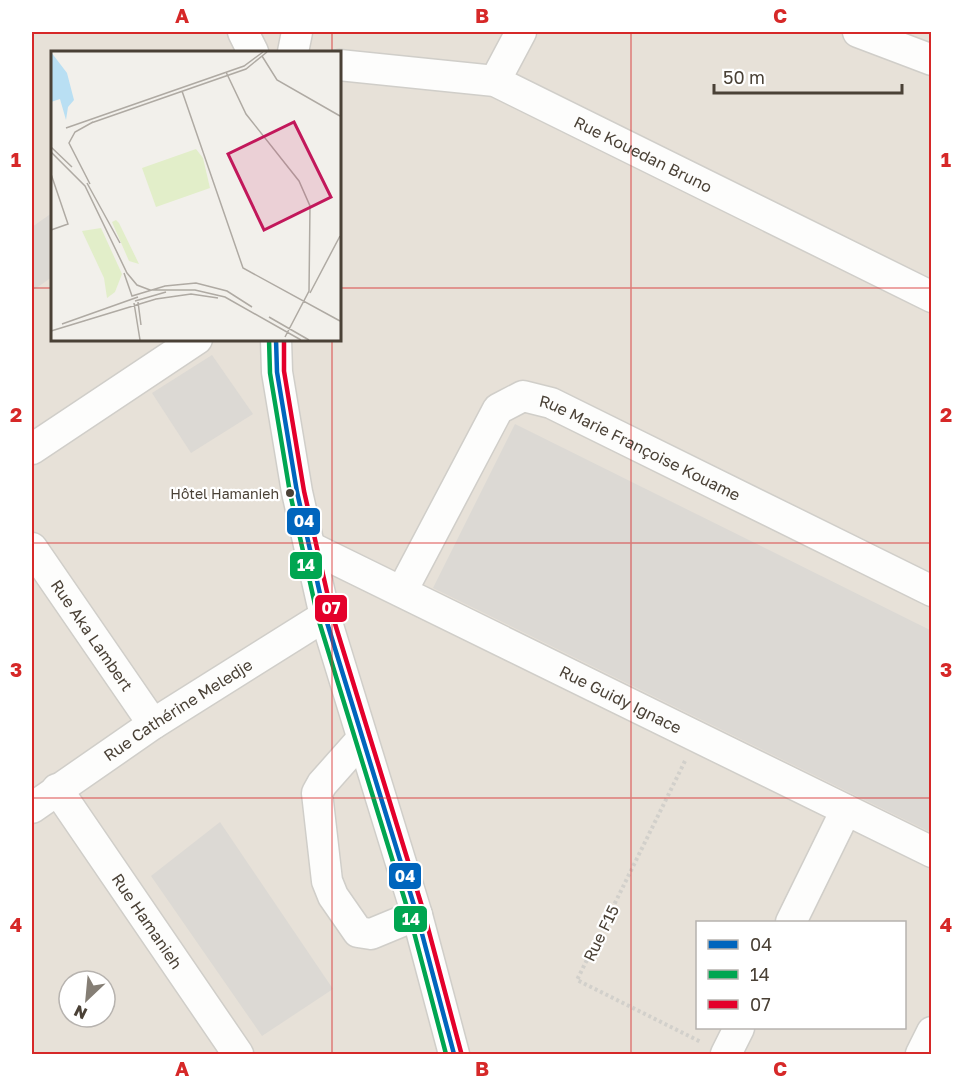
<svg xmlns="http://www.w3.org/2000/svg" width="963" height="1086" font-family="'Golos Text',sans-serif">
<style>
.residential{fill:#e7e1d8;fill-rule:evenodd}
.building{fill:#dcd9d4}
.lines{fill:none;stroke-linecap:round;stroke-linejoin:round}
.minor-casing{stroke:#d0cec9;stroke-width:33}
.path{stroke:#d2d0cb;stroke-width:4;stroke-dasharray:3 3;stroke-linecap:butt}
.minor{stroke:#fdfdfc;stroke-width:30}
.bus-1-casing{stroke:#fff;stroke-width:9}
.bus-2-casing{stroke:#fff;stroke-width:9}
.bus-3-casing{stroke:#fff;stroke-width:9}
.bus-1{stroke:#0065bd;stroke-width:4.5}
.bus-2{stroke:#00a651;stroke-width:4.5}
.bus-3{stroke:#e4002b;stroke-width:4.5}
.grid{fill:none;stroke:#d62828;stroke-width:1.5;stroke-opacity:0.55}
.bus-dot{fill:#4a4136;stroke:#fff;stroke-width:2}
.labels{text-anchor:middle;stroke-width:4.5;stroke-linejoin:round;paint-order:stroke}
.bus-label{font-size:14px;fill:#4a4136;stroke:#fff;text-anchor:end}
.street-label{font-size:16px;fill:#4a4136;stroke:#fff}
.inset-road{fill:none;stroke:#afaaa3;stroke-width:1.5}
.view{fill:#c2185b;fill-opacity:0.15;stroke:#c2185b;stroke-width:3}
.inset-edge{fill:none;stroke:#4a4136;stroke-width:3}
.line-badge{stroke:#fff;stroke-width:2}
.badge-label{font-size:16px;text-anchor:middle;font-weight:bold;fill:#fff}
.neatline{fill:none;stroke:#d62828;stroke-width:2}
.grid-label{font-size:20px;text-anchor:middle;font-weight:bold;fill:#d62828}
</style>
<rect width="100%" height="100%" fill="#f2f0eb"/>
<path class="residential" d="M32,32H931V1054H32ZM52,52H339V339H52ZM698,922H904V1028H698ZM69,981H105V1017H69Z"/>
<g class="building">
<polygon points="52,213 52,277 32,291 32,227"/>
<polygon points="212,355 253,414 191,453 152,393"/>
<polygon points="515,424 932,631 932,833 433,588"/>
<polygon points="220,822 333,989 262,1036 151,876"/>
</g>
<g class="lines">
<g class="minor-casing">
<g id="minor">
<polyline points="243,32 253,52"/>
<polyline points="858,32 932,60"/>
<polyline points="293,52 297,32"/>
<path id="s1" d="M339,65L495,81L932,297"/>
<polyline points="495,81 521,32"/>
<polyline points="276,339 277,372 297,492 325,616 417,915 454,1054"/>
<polyline points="32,449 197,339"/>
<path id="s2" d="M310,547L932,852"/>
<path id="s3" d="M32,548L153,724"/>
<path id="s4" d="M402,591L498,409L523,396L551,403L932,591"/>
<polyline points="361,740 322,784 317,793 327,881 333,896 358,932 371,934 417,915"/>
<path id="s5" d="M57,789L238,1054"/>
<path id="s6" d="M32,808L153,724L325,616"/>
<polyline points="791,922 846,810"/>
<polyline points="726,1054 739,1028"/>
<polyline points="921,1054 932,1032"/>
</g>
</g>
<polyline class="path" points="685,761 577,980 701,1042"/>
<use href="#minor" class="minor"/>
<g class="bus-1-casing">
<polyline id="bus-1" points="276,339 277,372 297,492 325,616 417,915 454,1054"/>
</g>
<g class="bus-2-casing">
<polyline id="bus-2" points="269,339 270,373 290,493 318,618 410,917 446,1054"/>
</g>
<g class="bus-3-casing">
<polyline id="bus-3" points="284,339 284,371 304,491 332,614 424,913 461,1052"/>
</g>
<use href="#bus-1" class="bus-1"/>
<use href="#bus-2" class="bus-2"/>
<use href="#bus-3" class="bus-3"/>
</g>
<path class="grid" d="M332,32V52M631,32V1054M32,288H52M339,288H932M332,339V1054M32,543H932M32,798H932"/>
<circle class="bus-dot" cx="290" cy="493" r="5"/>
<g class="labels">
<g class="bus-label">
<text x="279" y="499">Hôtel Hamanieh</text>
</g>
<g class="street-label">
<text dy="6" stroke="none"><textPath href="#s1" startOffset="322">Rue Kouedan Bruno</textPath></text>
<text dy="6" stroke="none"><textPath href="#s4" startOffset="362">Rue Marie Françoise Kouame</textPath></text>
<text dy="6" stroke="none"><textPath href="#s3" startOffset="106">Rue Aka Lambert</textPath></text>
<text dy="6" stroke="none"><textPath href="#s2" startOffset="346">Rue Guidy Ignace</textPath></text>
<text dy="6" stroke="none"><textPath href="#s6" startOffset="176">Rue Cathérine Meledje</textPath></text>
<text dy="6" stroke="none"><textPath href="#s5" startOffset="160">Rue Hamanieh</textPath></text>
<text transform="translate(601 933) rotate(-64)" y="6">Rue F15</text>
</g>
</g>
<g transform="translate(51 51)">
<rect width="290" height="290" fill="#f2f0eb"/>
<path d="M145,98L152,107L159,137L105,156L91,117ZM65,169L68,172L88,213L78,210L61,171ZM50,177L71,223L64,241L56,247L53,227L31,180Z" fill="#e2eec9"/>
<path d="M0,1L16,22L23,49L17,56L15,69L9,48L0,51Z" fill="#b9dff3"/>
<path class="inset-road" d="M211,5L226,29L289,65M175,21L195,63L248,130L259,155L258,240L234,286M131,40L192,217L289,270M40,72L195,18L216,1M15,77L193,15L212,1M0,96L21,116M0,101L34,135L76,222L86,234L99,239H144L174,246L250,289M0,123L17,173L0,179M36,132L69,192M39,133L18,92L24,81L42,71M73,222L81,245L114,235L145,232L176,240L201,256M259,242L289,185M84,250L115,241M87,251L90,274M83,252L89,289M218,266L258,289M11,273L87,246M0,280L105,248L140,243L167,247"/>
<path class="view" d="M243,71L280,146L213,179L177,103Z"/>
<rect width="290" height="290" class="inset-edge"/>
</g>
<g class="line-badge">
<rect x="286" y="507" width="35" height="29" rx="6" fill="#0065bd"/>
<rect x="289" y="551" width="34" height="29" rx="6" fill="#00a651"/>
<rect x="314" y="594" width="34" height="29" rx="6" fill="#e4002b"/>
<rect x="388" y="862" width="34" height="28" rx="6" fill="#0065bd"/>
<rect x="393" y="905" width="35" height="28" rx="6" fill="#00a651"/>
</g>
<g class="badge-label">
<text x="304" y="527">04</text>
<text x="306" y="571">14</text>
<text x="331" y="614">07</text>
<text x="405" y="882">04</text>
<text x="411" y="925">14</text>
</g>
<rect width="963" height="1086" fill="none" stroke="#ffffff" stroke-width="66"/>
<rect x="696" y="921" width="210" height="108" fill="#ffffff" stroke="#b7b3af" stroke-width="1.5"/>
<rect x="708" y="940" width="30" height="9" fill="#0065bd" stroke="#b7b3af" stroke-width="1.5"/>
<text x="750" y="951" font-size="18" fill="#4a4136">04</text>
<rect x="708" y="970" width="30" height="9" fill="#00a651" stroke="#b7b3af" stroke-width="1.5"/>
<text x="750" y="981" font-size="18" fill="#4a4136">14</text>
<rect x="708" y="1000" width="30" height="9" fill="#e4002b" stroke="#b7b3af" stroke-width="1.5"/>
<text x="750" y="1011" font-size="18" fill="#4a4136">07</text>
<g transform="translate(87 999) rotate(206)"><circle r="28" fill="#ffffff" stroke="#b7b3af" stroke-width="1.5"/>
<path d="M0-4.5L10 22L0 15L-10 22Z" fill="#857e75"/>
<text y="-9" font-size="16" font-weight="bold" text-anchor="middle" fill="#4a4136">N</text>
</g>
<path d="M714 84v9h188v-9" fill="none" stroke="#4a4136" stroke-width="3"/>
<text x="723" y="84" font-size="18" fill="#4a4136" stroke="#ffffff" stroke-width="4.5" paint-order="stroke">50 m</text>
<rect x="33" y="33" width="897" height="1020" class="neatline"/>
<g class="grid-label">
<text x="182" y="23">A</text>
<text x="482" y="23">B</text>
<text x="780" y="23">C</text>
<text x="16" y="167">1</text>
<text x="946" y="167">1</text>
<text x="16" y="422">2</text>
<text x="946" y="422">2</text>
<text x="16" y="677">3</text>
<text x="946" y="677">3</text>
<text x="16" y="932">4</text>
<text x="946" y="932">4</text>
<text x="182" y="1076">A</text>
<text x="482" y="1076">B</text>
<text x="780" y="1076">C</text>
</g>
</svg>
